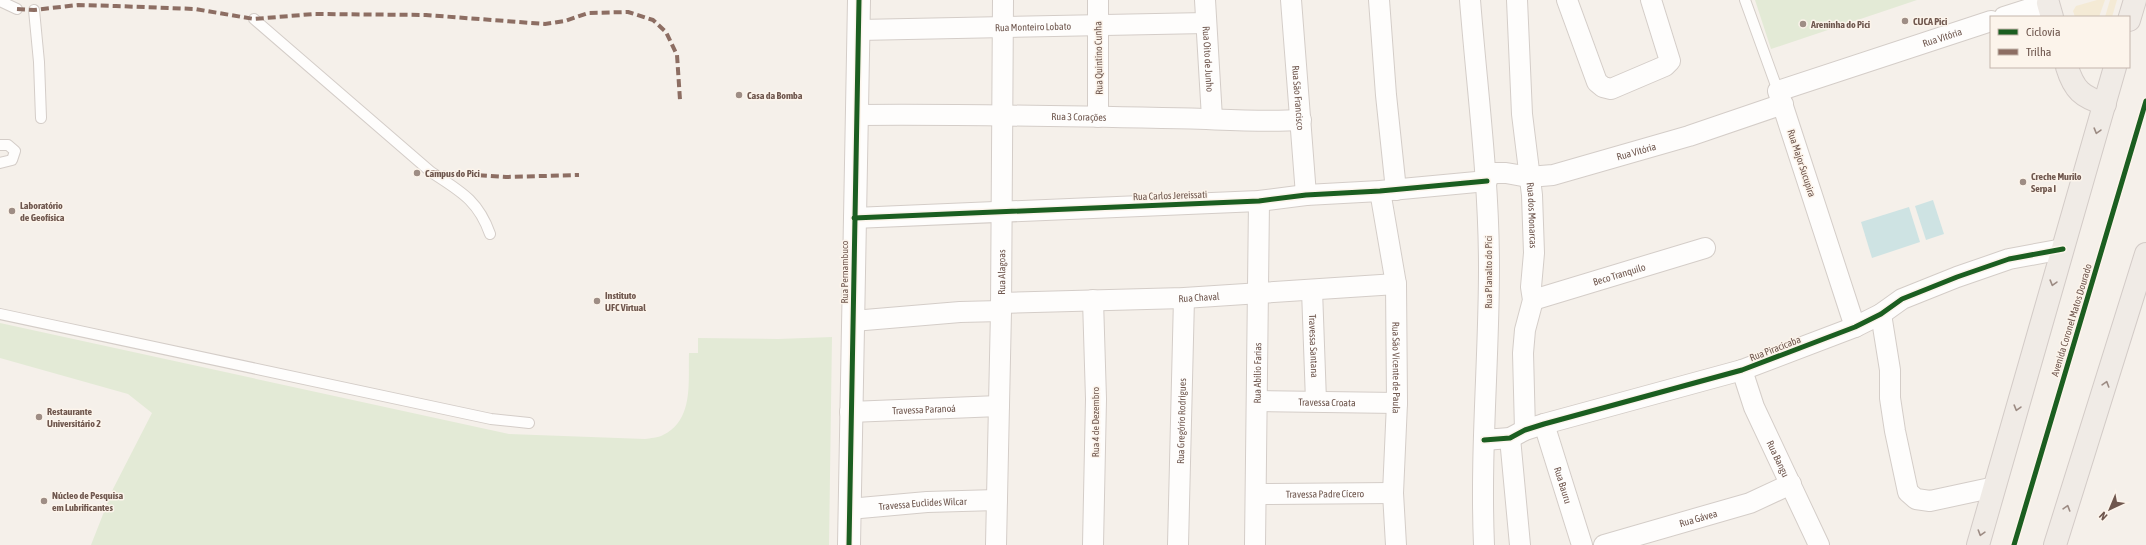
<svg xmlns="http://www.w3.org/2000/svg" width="2146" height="545" font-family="'Asap Condensed',sans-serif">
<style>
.green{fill:#e3ead6}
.sand{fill:#f4ead5}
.water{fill:#cee3e3}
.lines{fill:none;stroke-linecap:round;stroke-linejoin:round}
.service-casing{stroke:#d4cdc8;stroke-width:12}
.minor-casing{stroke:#d4cdc8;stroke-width:22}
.tertiary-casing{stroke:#d4cdc8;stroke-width:24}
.primary-casing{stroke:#d3cbc7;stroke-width:24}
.service{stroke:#fefdfc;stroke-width:10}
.minor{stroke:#fefdfc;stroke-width:20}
.tertiary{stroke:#fefdfc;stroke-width:22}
.primary{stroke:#f0ebe6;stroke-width:22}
.quiet{stroke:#8d6e63;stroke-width:4;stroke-dasharray:8 4;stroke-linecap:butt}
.cycleway-casing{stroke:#fcf4eb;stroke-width:8}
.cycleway{stroke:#1b5e20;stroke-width:5}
.oneway{stroke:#9c8b83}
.poi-dot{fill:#9e8d85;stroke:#fcf4eb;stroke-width:1.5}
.labels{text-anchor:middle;stroke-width:3;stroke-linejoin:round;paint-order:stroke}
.poi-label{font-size:10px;font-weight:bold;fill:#6f574e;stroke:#fcf4eb;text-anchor:start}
.street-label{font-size:10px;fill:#6f574e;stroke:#fcf4eb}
</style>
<rect width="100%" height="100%" fill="#f5f0ea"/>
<g class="green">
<polygon points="1755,0 1917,0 1771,49"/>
<path d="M0,323L509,434L645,439C650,438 658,438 663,435C694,420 688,382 689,353H698V338L778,339L832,337L829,545H91L113,489L152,413L128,394L0,358Z"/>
</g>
<g class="sand">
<polygon points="2097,0 2105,0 2099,17 2075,17 2073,11 2076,6"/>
<polygon points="2110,0 2117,0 2112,17 2105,17"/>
</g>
<g class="water">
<polygon points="1933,200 1944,234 1926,240 1915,206"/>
<polygon points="1909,207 1920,242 1872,258 1861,222"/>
</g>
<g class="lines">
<g class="service-casing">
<g id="service">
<polyline points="1745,0 1778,91"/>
<polyline points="0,1 17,9"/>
<polyline points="34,10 39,62 41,118"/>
<path d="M254,19L431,172C460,191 478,200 490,234"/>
<polyline points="0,145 8,145 15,151 12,160 0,163"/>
<polyline points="0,314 491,419 529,423"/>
</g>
</g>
<g class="minor-casing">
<g id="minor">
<polyline points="1098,0 1098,117"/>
<path id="s1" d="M1205,0L1212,118"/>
<path id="s2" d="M1291,0L1306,195"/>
<polyline points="1379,0 1386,95 1396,190"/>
<path d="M1470,0C1477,89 1489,178 1489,268C1489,360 1480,452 1484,545"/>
<path id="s3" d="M1517,0L1522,114L1532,195L1534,253L1531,287L1533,300L1525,330L1523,353L1525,430"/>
<polyline points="1567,0 1597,82 1603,87 1611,89 1665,66 1670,61 1651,0"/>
<polyline points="2004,17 2048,3"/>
<path id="s4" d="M859,30L1206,23"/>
<path id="s5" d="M857,115C958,114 1060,116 1162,118C1208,118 1254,123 1301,120"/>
<path id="s6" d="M1486,173H1506L1529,177L1553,175L1689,136L1783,104"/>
<path id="s7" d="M1380,191L1396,284L1397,403L1393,493L1396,545"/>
<polyline points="854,218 1259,201 1306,195 1380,191 1487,181"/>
<path id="s8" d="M1312,290L1316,401"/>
<polyline points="1093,300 1096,399 1093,545"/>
<path id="s9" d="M1533,300L1705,248"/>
<path id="s10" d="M1001,303L1184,298L1396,284"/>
<polyline points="1881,314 1890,370 1890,398 1895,431 1908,492 1916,499 1930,501 1995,487"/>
<polyline points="853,321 960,312 1001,311"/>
<path id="s11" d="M1855,327L1778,91L1991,21"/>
<path id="s12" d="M1742,370L1754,407L1819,545"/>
<path id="s13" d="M1257,401L1397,403"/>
<path id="s14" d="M850,412L999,406"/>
<path id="s15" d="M1544,424L1582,545"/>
<polyline points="1510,438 1520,545"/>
<polyline points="1484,440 1510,438 1525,430 1544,424 1742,370 1855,327 1881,314 1902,299 1957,277 2009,259 2063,249"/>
<path id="s16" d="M1256,494L1393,493"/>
<path id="s17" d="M849,509L927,502L997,500"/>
<path id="s18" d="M996,545L1001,311L1003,0"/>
<path id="s19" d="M1178,545L1184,298"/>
<path id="s20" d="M1255,545L1259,201"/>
<path id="s21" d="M1604,545L1750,503L1791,484"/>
</g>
</g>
<g class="tertiary-casing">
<polyline id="tertiary" points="849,545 859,0"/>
</g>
<g class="primary-casing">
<g id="primary">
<polyline points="2048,3 2052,17"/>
<polyline points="2129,20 2135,0"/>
<path d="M2067,67C2074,90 2082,97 2105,104"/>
<polyline points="1978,545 2115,67"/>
<polyline points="2055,545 2146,254"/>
</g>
</g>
<use href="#service" class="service"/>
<use href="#minor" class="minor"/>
<use href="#tertiary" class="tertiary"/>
<use href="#primary" class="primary"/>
<g class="quiet">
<polyline points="17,9 34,10 78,5 116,6 195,9 254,19 314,14 426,15 545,24 565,21 588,13 628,12 653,20 666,32 677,55 680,100"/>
<polyline points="431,172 506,177 579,175"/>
</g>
<g class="cycleway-casing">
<g id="cycleway">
<polyline points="854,218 1259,201 1306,195 1380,191 1487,181"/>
<polyline points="1484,440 1510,438 1525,430 1544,424 1742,370 1855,327 1881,314 1902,299 1957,277 2009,259 2063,249"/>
<polyline points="849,545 859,0"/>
<polyline points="2014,545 2146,101"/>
</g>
</g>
<use href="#cycleway" class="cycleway"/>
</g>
<defs><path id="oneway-chevron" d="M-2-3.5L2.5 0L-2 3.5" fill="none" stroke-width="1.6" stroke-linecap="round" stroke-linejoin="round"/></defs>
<g class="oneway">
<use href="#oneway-chevron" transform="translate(2097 131) rotate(106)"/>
<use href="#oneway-chevron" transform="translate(2053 283) rotate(106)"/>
<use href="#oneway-chevron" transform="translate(2106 384) rotate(-73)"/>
<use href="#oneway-chevron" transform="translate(2017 408) rotate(106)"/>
<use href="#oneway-chevron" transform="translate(2067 508) rotate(-73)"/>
<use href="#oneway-chevron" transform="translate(1981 533) rotate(107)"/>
</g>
<g class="poi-dot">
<circle cx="1905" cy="21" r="4"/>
<circle cx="1803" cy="24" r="4"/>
<circle cx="739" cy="95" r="4"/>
<circle cx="417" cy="173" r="4"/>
<circle cx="2023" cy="182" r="4"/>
<circle cx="12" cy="211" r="4"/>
<circle cx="597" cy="301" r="4"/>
<circle cx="39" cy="417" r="4"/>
<circle cx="44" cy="501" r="4"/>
</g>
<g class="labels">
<g class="poi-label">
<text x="1913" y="25">CUCA Pici</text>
<text x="1811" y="28">Areninha do Pici</text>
<text x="747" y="99">Casa da Bomba</text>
<text x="425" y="177">Campus do Pici</text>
<text x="2031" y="180">Creche Murilo<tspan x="2031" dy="12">Serpa I</tspan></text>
<text x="20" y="209">Laboratório<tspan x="20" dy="12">de Geofísica</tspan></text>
<text x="605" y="299">Instituto<tspan x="605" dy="12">UFC Virtual</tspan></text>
<text x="47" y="415">Restaurante<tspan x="47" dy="12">Universitário 2</tspan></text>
<text x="52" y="499">Núcleo de Pesquisa<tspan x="52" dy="12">em Lubrificantes</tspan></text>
</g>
<g class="street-label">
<text dy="4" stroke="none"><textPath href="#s4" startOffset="174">Rua Monteiro Lobato</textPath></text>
<text dy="4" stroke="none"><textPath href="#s11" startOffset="421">Rua Vitória</textPath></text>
<text transform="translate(1098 58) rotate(-91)" y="4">Rua Quintino Cunha</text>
<text dy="4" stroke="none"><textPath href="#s1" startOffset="59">Rua Oito de Junho</textPath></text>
<text dy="4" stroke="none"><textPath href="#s2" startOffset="98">Rua São Francisco</textPath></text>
<text dy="4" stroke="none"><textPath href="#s5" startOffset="222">Rua 3 Corações</textPath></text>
<text dy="4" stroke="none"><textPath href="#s6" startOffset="154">Rua Vitória</textPath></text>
<text transform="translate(1802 163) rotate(72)" y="4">Rua Major Sucupira</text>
<text transform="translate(1170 195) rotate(-2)" y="4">Rua Carlos Jereissati</text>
<text dy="4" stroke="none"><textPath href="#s3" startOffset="216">Rua dos Monarcas</textPath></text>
<text transform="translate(844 272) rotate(-90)" y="4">Rua Pernambuco</text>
<text transform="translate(1488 272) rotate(-90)" y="4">Rua Planalto do Pici</text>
<text dy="4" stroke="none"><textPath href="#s18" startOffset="273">Rua Alagoas</textPath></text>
<text dy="4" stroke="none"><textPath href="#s9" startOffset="90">Beco Tranquilo</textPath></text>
<text dy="4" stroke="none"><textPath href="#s10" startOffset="198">Rua Chaval</textPath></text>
<text transform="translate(2071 320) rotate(-73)" y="4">Avenida Coronel Matos Dourado</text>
<text dy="4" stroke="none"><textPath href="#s8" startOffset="56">Travessa Santana</textPath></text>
<text transform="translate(1775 348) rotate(-21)" y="4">Rua Piracicaba</text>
<text dy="4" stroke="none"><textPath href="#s7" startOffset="178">Rua São Vicente de Paula</textPath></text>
<text dy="4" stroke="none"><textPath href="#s20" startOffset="172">Rua Abílio Farias</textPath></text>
<text dy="4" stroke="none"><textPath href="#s13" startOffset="70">Travessa Croata</textPath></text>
<text dy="4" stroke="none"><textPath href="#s14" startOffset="74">Travessa Paranoá</textPath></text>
<text dy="4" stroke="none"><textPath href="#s19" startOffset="124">Rua Gregório Rodrigues</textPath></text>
<text transform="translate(1095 422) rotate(-90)" y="4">Rua 4 de Dezembro</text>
<text dy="4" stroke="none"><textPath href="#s12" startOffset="96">Rua Bangu</textPath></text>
<text dy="4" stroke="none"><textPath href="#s15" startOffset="64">Rua Bauru</textPath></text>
<text dy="4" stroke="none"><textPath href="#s16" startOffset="69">Travessa Padre Cícero</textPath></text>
<text dy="4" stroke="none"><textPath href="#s17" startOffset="74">Travessa Euclides Wilcar</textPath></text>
<text dy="4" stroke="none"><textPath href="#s21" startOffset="98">Rua Gávea</textPath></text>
</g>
</g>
<rect x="1990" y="16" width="140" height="52" fill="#fcf4eb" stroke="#c4b5ac"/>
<rect x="1998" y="29" width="20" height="6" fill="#1b5e20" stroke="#c4b5ac"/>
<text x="2026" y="36" font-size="12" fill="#6f574e">Ciclovia</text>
<rect x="1998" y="49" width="20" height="6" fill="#8d6e63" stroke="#c4b5ac"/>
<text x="2026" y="56" font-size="12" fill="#6f574e">Trilha</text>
<g transform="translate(2110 509) rotate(224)" stroke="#fcf4eb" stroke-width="3" paint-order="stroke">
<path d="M0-3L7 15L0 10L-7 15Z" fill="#6f574e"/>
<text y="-6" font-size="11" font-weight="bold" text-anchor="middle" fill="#6f574e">N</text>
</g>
</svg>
